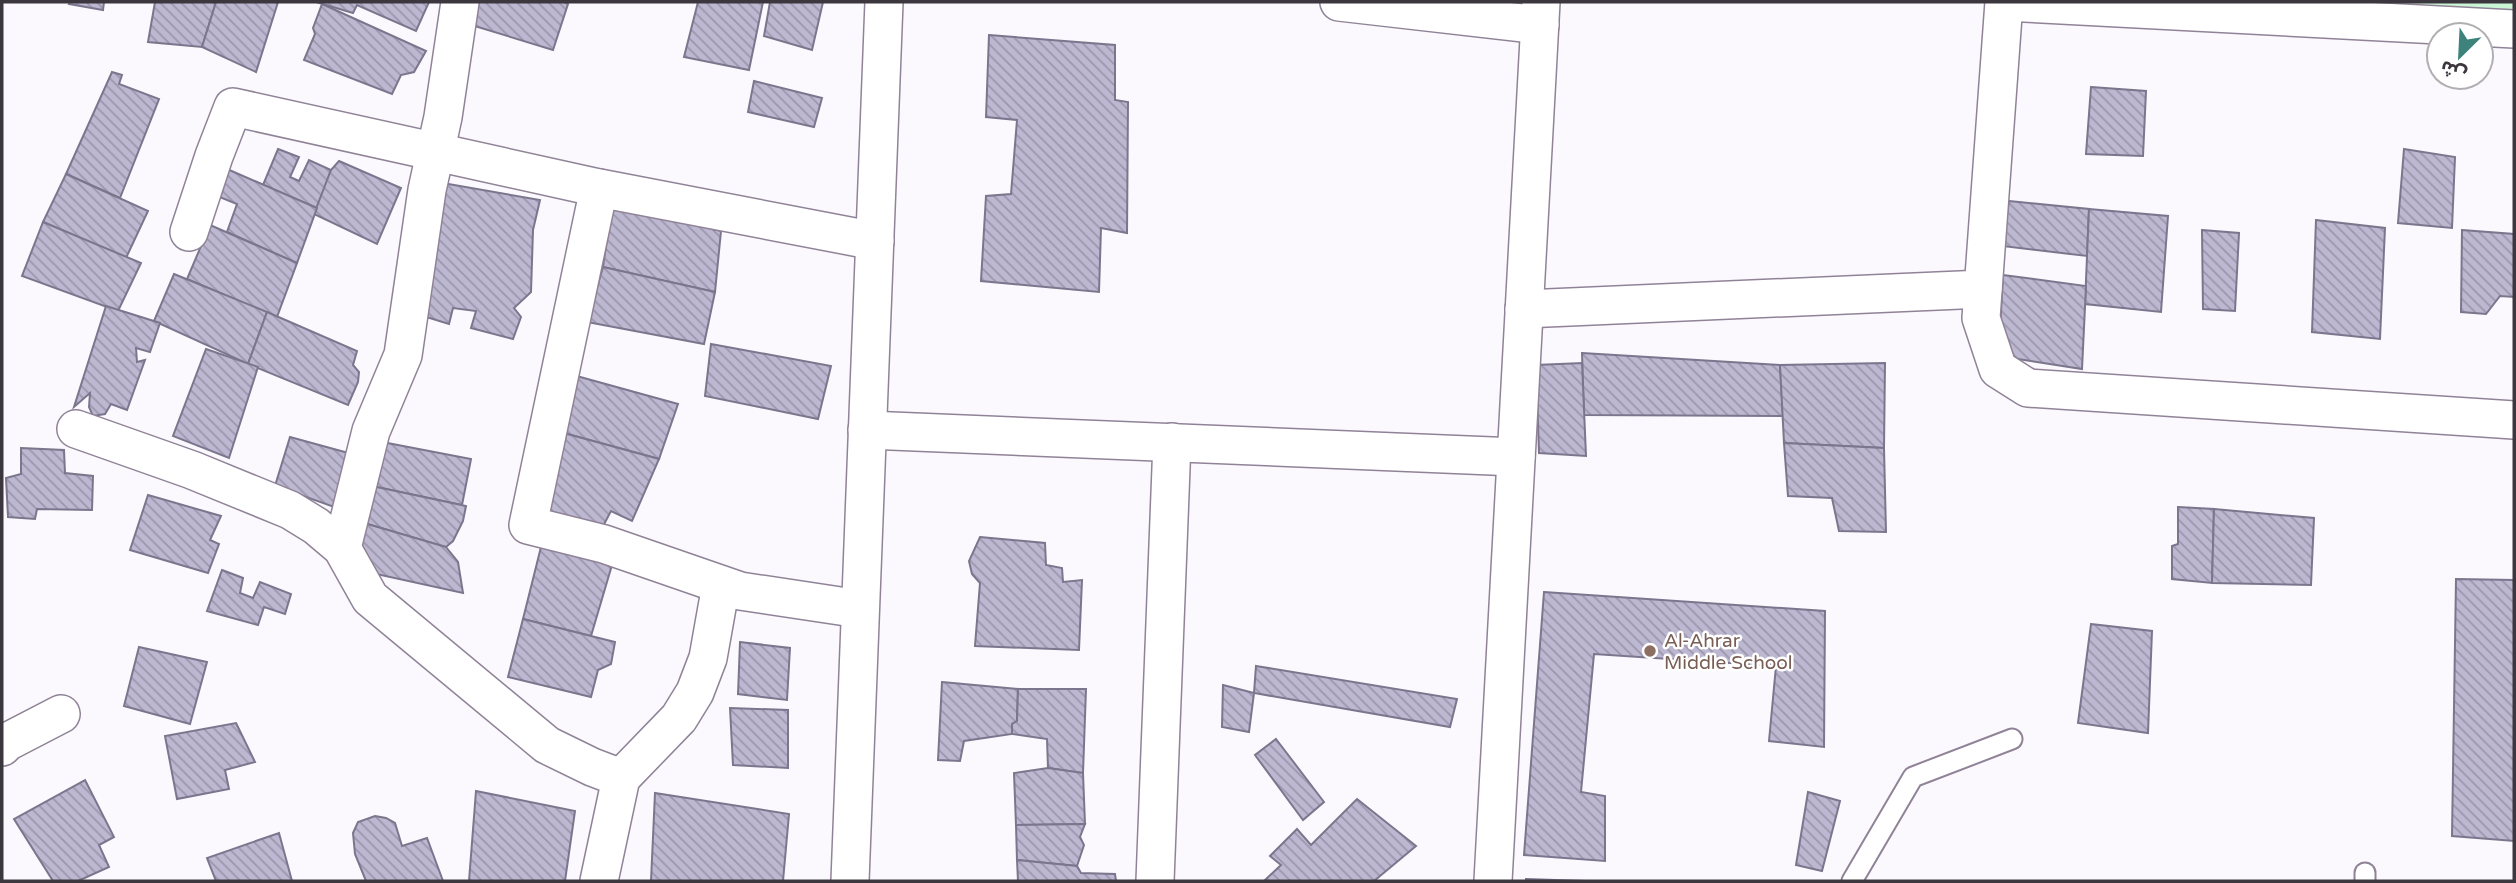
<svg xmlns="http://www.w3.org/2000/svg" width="2516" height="883" font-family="'Varela Round','Noto Sans Arabic',sans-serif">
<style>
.green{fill:#cbf6d5}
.building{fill:url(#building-back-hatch);stroke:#7b768d;stroke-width:2}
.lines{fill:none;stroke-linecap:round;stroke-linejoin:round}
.service-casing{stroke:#908398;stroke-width:23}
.minor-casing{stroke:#908398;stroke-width:40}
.service{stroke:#fff;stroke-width:19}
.minor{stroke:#fff;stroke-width:37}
.education-dot{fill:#8d6e63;stroke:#fff;stroke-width:2.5}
.labels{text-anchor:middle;stroke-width:5;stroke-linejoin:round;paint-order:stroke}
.education-label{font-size:19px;fill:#785e54;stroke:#fff;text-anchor:start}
</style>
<defs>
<pattern id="building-back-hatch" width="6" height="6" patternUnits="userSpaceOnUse" patternTransform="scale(1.75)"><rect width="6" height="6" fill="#bdb8d1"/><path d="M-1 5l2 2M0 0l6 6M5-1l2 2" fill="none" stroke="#9b96ab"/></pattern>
</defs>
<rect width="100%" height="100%" fill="#fbf9fd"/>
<polygon class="green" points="2381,2 2514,2 2514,10"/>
<g class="building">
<polygon points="70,2 104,2 103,10 69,4"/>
<polygon points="155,2 216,2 202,47 148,42"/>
<polygon points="216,2 278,2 256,72 202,47"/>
<polygon points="316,2 429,2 416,31 357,5 353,13"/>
<polygon points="472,2 564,2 568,4 553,50 465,23"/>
<polygon points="698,2 763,2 749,70 684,57"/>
<polygon points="770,2 823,2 812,50 764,36"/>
<polygon points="322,4 426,51 414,72 401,75 392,94 304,60 315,34 313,28"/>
<polygon points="989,35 1115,45 1115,100 1128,102 1127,233 1101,228 1099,292 981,281 986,196 1011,194 1017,120 986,117"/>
<polygon points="112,72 122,75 119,84 159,99 120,198 66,174"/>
<polygon points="754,81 822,98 814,127 748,112"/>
<polygon points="2091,87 2146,91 2143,156 2086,154"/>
<polygon points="278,149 299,157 290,177 299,181 309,160 331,170 317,208 263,185"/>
<polygon points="2404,149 2455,157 2452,228 2398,223"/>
<polygon points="339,161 401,188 377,244 314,214 331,170"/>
<polygon points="227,169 317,208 297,263 227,232 237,204 217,196"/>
<polygon points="66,174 148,211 126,258 43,222"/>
<polygon points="437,182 540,200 533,230 531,292 514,308 521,317 513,339 471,328 476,311 453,308 449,324 420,315"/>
<polygon points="2009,201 2089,209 2087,256 2002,246"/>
<polygon points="612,204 721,231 715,292 603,267"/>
<polygon points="2089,209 2168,216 2161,312 2085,304"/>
<polygon points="2316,220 2385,228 2380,339 2312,332"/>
<polygon points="43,222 141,263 118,311 22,276"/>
<polygon points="210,225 297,263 277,317 187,279"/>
<polygon points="2202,230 2239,233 2235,311 2203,309"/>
<polygon points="2462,230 2514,234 2514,297 2500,296 2486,314 2461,312"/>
<polygon points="603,267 715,292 704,344 587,322"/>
<polygon points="174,274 267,312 248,364 154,321"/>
<polygon points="2003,275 2086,286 2082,369 2005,357 1999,348"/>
<polygon points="106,306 160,323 150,352 136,348 137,362 145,360 127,410 111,404 105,414 93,416 89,407 90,393 74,407"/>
<polygon points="267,312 357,351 353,365 359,372 358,382 348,405 248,364"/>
<polygon points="711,344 831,366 818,419 705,396"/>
<polygon points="206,349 258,367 229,458 173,436"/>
<polygon points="1582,353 1780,365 1783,416 1584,415"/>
<polygon points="1582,363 1586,456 1539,453 1536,365"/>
<polygon points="1885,363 1884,448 1784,443 1780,365"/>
<polygon points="573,375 678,404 659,459 560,432"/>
<polygon points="560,432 659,459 632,521 611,511 602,528 541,509"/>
<polygon points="290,437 352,454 337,508 275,486"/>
<polygon points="377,441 471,459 462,505 372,486"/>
<polygon points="1784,443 1884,448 1886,532 1839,531 1832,498 1788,496"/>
<polygon points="21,448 64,450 65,473 93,476 92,510 37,509 35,519 8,517 6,478 21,474"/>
<polygon points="372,486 466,506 463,521 453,541 446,547 364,523"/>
<polygon points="148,495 221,516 210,540 219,544 208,573 130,550"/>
<polygon points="2178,507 2214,509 2212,583 2172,579 2172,546 2178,544"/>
<polygon points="2214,509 2314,518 2311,585 2212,583"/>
<polygon points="364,523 446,547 458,562 463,593 358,570"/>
<polygon points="980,537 1045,543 1046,565 1062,568 1063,582 1082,580 1079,650 975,646 980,583 972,574 969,561"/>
<polygon points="541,547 612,565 591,636 523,619"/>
<polygon points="222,570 243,578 240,593 253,598 260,582 291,594 285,614 264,607 258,625 207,611"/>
<polygon points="2456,579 2514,580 2514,841 2452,836"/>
<polygon points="1544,592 1825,611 1824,747 1769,741 1776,666 1594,654 1581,792 1605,796 1605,861 1524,855"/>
<polygon points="523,619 615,642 611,664 598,670 591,697 508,677"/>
<polygon points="2091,624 2152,631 2148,733 2078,723"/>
<polygon points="740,642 790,648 787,700 738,694"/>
<polygon points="139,647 207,662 190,724 124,706"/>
<polygon points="1256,666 1457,699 1450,727 1254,693"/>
<polygon points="942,682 1018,689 1017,721 1012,724 1012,734 964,741 960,761 938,760"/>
<polygon points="1223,685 1254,693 1249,732 1222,727"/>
<polygon points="1018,689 1086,689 1083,773 1048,768 1047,739 1012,734 1012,724 1017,721"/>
<polygon points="730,708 788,710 788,768 733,765"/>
<polygon points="236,723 255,762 225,770 229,789 177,799 165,736"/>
<polygon points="1276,739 1324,802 1303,820 1255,755"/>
<polygon points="1048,768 1083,773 1085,824 1016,825 1014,773"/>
<polygon points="85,780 114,837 99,845 109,867 78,881 53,881 14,819"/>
<polygon points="476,791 575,811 565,881 469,881"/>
<polygon points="1808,792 1840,801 1822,871 1796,865"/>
<polygon points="655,793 789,814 783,881 651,881"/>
<polygon points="1357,799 1416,846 1374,881 1264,881 1281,865 1270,856 1297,829 1311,845"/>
<polygon points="375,816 386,818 395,823 402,846 427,838 443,881 366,881 355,854 353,833 358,822"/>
<polygon points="1085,824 1080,837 1084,845 1077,866 1017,860 1016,825"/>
<polygon points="279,833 292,881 216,881 207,858"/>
<polygon points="1017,860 1077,866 1081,873 1115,874 1116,881 1018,881"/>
<polygon points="1526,879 1586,881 1526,881"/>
</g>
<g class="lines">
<g class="service-casing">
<g id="service">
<polyline points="1852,881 1913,777 2012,739"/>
<polyline points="2365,881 2365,873"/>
</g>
</g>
<g class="minor-casing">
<g id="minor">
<polyline points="1339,2 1540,25"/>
<polyline points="2004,2 1981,318 1998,369 2028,388 2514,420"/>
<polyline points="2004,2 2514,29"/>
<polyline points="599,188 528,525 604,544 740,591 860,609"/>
<polyline points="189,232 214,156 233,107 599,188 875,241"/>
<polyline points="1524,309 1983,289"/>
<polyline points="76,429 192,470 290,510 316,526 342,548 370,598 547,745 592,767 621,778"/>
<polyline points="867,430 1516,457"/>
<polyline points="342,548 371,431 403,355 427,190 443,117 460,2"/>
<polyline points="2,747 7,742 61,714"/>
<polyline points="599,881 621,778 679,718 695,692 708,658 721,585"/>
<polyline points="850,881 884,2"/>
<polyline points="1155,881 1172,442"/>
<polyline points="1493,881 1541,2"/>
</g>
</g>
<use href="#service" class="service"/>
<use href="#minor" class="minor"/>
</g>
<circle class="education-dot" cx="1650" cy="651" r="7"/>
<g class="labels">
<g class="education-label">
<text x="1664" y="647">Al-Ahrar<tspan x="1664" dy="22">Middle School</tspan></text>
</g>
</g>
<rect width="2516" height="883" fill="none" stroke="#3c363f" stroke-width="7"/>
<g transform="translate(2460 56) rotate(204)"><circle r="33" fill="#ffffff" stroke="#b1afb2" stroke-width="2"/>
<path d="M0-5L12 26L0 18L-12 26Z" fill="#3d837c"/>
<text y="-10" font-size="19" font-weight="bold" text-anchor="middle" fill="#3c363f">ش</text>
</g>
</svg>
